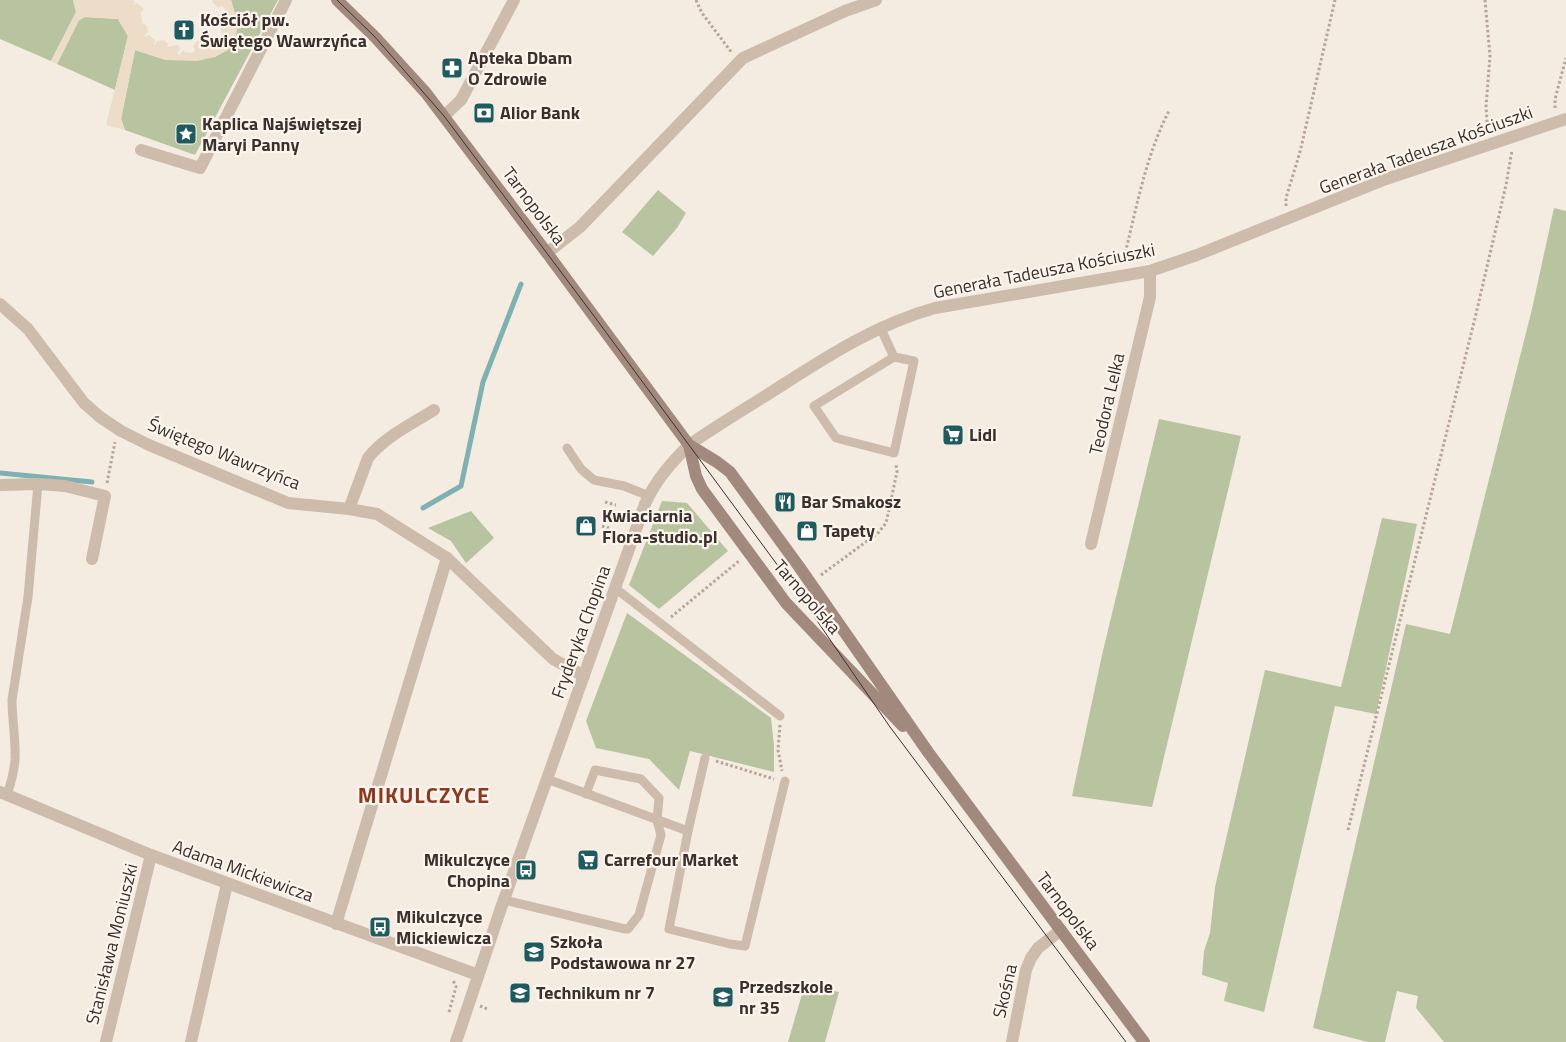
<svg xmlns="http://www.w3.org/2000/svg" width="1566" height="1042" font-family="'Titillium Web',sans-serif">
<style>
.green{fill:#b8c4a0}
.plaza{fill:#ecdcc8}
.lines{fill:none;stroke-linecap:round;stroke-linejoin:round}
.stream{stroke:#7fb0b2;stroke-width:5}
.path{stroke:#b9a596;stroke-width:3;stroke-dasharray:2.5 2.5;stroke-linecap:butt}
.service{stroke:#cdbbac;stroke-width:9}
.minor{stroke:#cdbbac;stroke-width:12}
.tertiary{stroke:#cdbbac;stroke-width:12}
.secondary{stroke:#a18a7d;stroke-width:12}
.tram{stroke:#3b302b;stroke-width:1}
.labels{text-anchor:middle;stroke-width:4.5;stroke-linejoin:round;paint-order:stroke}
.poi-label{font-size:18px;font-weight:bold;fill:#3b302b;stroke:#fbf5ee;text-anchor:start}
.street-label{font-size:18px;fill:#3b302b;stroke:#fbf5ee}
.district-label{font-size:22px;font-weight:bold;letter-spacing:1px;fill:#8c3b22;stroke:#fbf5ee}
</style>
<rect width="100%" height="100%" fill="#f4ebe1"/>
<g class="green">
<polygon points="0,0 73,0 76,12 51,61 0,39"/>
<polygon points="231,0 278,0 195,155 125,130 121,119 135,50 166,60 215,57 238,24"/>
<polygon points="85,17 118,19 128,36 115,90 57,64 79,20"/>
<polygon points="658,190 686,213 677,228 653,256 622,232"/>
<polygon points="1554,208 1566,211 1566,1042 1444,1042 1416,1008 1418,996 1397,991 1385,1042 1368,1042 1313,1028 1406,624 1450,634 1532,309"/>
<polygon points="1159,419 1241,436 1152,807 1072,796 1102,655"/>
<polygon points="662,501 687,503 728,551 659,609 629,585"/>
<polygon points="471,511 494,538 466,563 451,541 428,528"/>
<polygon points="1382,518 1417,524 1376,714 1335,706 1264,1012 1224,1001 1228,983 1202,975 1204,951 1210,933 1215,887 1265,670 1341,687"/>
<polygon points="627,613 771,718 774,746 774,772 690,751 679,790 649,759 596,748 586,721"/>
<polygon points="805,984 839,992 825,1042 788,1042"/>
</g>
<polygon class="plaza" points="73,0 133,0 135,2 133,4 134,6 136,3 144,9 141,13 139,13 141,14 142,22 140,24 143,23 147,26 148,33 144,35 145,37 149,35 155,40 154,44 155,45 157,41 164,40 168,44 167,47 177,45 181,48 177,53 179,55 184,50 185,54 186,52 192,53 195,50 193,46 198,40 204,44 203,48 205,49 206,44 214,44 216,48 218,47 216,43 221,37 225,38 226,37 222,35 221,27 224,25 213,20 219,14 223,14 226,12 223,6 218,7 212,2 213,0 231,0 238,24 235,40 228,50 215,57 197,61 166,60 135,50 121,119 125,130 106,125 128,36 118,19 85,17 79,20 57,64 51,61 76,12"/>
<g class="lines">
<g class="stream">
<polyline points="0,473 92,482"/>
<polyline points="423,508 461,486 483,382 521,284"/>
</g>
<g class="path">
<polyline points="696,0 702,13 732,53"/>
<polyline points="1485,0 1490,56 1486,107 1488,131"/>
<polyline points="1555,108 1555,99 1566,58"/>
<polyline points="1286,206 1286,198 1300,152 1335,0"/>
<path d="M1123,262C1136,211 1145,157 1169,111"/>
<polyline points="107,483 115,442"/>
<polyline points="605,502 616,505"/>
<polyline points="602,526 609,528"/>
<polyline points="821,575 878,533 886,523 897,472 896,464"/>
<polyline points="671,617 739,561"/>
<polyline points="780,725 778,750 782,771"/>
<polyline points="716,761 774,779"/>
<polyline points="1348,830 1476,314 1506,185 1512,150"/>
<polyline points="480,1006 487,1009"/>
<polyline points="449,1012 456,987 453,980"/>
</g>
<g class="service">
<polyline points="880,327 894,357 914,361 894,453 836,438 814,406 894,357"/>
<polyline points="567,448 581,469 594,480 624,486 649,496"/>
<polyline points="615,588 780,716"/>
<polyline points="547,779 688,831 669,929 730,944 745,946 785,781"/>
<path d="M7,795C11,783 14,772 15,760C16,740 12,720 12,700L28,597L38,484"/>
<polyline points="688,831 705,758"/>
<polyline points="504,900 625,929 628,929 639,915 661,835 657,820 659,798 641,779 595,770 586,794"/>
</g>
<g class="minor">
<polyline points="444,116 461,100 514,0"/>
<polyline points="141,150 200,168 286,0"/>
<polyline points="547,253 580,227 743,58 845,11 876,0"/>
<polyline points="0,304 28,329 84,403 100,417 121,431 149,445 288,503 349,509 377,514 447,558 553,659 584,676"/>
<path d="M689,445C716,426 745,409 773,391C825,358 874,325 935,308L1150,271L1197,255L1386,179L1566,119"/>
<polyline points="0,485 38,484 65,486 105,496 92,559"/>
<path d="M349,509L368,458C384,437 412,424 434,410"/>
<polyline points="1091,544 1150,297 1150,271"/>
<polyline points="0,792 151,855 478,975"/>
<polyline points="336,924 447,558"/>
<polyline points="106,1042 151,855"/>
<polyline points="191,1042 227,884"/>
<polyline points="1012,1042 1026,970 1031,958 1038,948 1061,930"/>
</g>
<path class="tertiary" d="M456,1042L501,908L645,504C655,481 671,463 689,445"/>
<g class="secondary">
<polyline points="337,0 375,37 426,93 547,253 689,445 717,462 730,472 800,568 928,752 1144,1042"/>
<polyline points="689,445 696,476 702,489 786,603 903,726"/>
</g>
<polyline class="tram" points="337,0 375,37 444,116 594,316 798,593 890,727 1126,1042"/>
</g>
<defs>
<g id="church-square" transform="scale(1.125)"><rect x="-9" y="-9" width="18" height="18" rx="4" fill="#1f5a5e" stroke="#fbf5ee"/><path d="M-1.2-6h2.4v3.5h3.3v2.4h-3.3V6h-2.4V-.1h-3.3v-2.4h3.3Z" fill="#fff"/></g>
<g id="pharmacy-square" transform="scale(1.125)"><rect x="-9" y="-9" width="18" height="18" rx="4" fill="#1f5a5e" stroke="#fbf5ee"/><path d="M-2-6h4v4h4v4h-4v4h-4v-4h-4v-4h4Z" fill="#fff"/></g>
<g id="bank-square" transform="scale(1.125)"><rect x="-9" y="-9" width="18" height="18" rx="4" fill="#1f5a5e" stroke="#fbf5ee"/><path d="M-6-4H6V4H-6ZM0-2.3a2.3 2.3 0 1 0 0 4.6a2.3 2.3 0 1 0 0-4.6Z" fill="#fff"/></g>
<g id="sight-square" transform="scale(1.125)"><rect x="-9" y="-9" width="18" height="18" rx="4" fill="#1f5a5e" stroke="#fbf5ee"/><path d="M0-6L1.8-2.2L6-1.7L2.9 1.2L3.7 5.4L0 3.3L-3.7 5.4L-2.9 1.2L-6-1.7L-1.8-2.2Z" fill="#fff"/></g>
<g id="supermarket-square" transform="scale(1.125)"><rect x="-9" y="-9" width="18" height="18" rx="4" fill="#1f5a5e" stroke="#fbf5ee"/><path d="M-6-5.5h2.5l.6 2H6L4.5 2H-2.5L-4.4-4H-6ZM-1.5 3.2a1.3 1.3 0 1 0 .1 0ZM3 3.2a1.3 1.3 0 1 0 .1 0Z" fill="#fff"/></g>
<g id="restaurant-square" transform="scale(1.125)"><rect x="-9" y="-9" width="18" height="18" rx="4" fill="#1f5a5e" stroke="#fbf5ee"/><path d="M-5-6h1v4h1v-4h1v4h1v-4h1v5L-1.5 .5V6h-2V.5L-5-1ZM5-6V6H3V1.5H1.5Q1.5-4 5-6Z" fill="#fff"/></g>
<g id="shop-square" transform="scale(1.125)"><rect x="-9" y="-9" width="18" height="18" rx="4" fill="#1f5a5e" stroke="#fbf5ee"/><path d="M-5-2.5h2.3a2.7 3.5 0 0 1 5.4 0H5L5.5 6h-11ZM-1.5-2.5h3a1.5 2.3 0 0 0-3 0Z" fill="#fff"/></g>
<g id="bus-square" transform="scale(1.125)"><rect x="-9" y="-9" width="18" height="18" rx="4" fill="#1f5a5e" stroke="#fbf5ee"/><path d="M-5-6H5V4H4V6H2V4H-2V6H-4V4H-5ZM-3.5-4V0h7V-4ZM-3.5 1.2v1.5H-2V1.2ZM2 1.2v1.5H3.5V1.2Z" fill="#fff"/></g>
<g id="school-square" transform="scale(1.125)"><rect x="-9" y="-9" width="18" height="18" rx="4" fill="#1f5a5e" stroke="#fbf5ee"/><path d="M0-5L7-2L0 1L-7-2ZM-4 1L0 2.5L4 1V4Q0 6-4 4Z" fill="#fff"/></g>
</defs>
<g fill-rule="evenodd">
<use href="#church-square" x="184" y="30"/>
<use href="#pharmacy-square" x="452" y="68"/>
<use href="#bank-square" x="484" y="113"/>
<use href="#sight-square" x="186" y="134"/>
<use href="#supermarket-square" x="953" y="435"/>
<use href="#restaurant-square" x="785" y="502"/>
<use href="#shop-square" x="586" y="526"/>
<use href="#shop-square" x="807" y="531"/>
<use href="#supermarket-square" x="588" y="860"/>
<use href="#bus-square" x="526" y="870"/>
<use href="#bus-square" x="380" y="927"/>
<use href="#school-square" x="534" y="952"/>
<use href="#school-square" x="520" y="993"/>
<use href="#school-square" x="723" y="997"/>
</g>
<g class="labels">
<g class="poi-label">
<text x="200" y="26">Kościół pw.<tspan x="200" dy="21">Świętego Wawrzyńca</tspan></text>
<text x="468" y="64">Apteka Dbam<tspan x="468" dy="21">O Zdrowie</tspan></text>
<text x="500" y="119">Alior Bank</text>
<text x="202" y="130">Kaplica Najświętszej<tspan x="202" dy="21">Maryi Panny</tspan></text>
<text x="969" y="441">Lidl</text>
<text x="801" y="508">Bar Smakosz</text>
<text x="602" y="522">Kwiaciarnia<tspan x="602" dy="21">Flora-studio.pl</tspan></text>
<text x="823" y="537">Tapety</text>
<text x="510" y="866" text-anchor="end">Mikulczyce<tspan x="510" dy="21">Chopina</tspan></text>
<text x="604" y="866">Carrefour Market</text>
<text x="396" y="923">Mikulczyce<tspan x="396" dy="21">Mickiewicza</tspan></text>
<text x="550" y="948">Szkoła<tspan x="550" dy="21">Podstawowa nr 27</tspan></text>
<text x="739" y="993">Przedszkole<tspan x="739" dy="21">nr 35</tspan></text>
<text x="536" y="999">Technikum nr 7</text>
</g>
<g class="street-label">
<text transform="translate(1426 150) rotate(-20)" y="6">Generała Tadeusza Kościuszki</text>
<text transform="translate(534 206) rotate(53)" y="6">Tarnopolska</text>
<text transform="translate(1044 271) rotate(-11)" y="6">Generała Tadeusza Kościuszki</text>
<text transform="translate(1107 404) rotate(-77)" y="6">Teodora Lelka</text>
<text transform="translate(224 454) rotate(22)" y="6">Świętego Wawrzyńca</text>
<text transform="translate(807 597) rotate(49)" y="6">Tarnopolska</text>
<text transform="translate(581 632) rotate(-70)" y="6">Fryderyka Chopina</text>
<text transform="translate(243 871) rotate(20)" y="6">Adama Mickiewicza</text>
<text transform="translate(1068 911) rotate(53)" y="6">Tarnopolska</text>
<text transform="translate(112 944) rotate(-76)" y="6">Stanisława Moniuszki</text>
<text transform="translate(1005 991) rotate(-77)" y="6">Skośna</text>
</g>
<g class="district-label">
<text x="424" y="803">MIKULCZYCE</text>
</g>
</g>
</svg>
